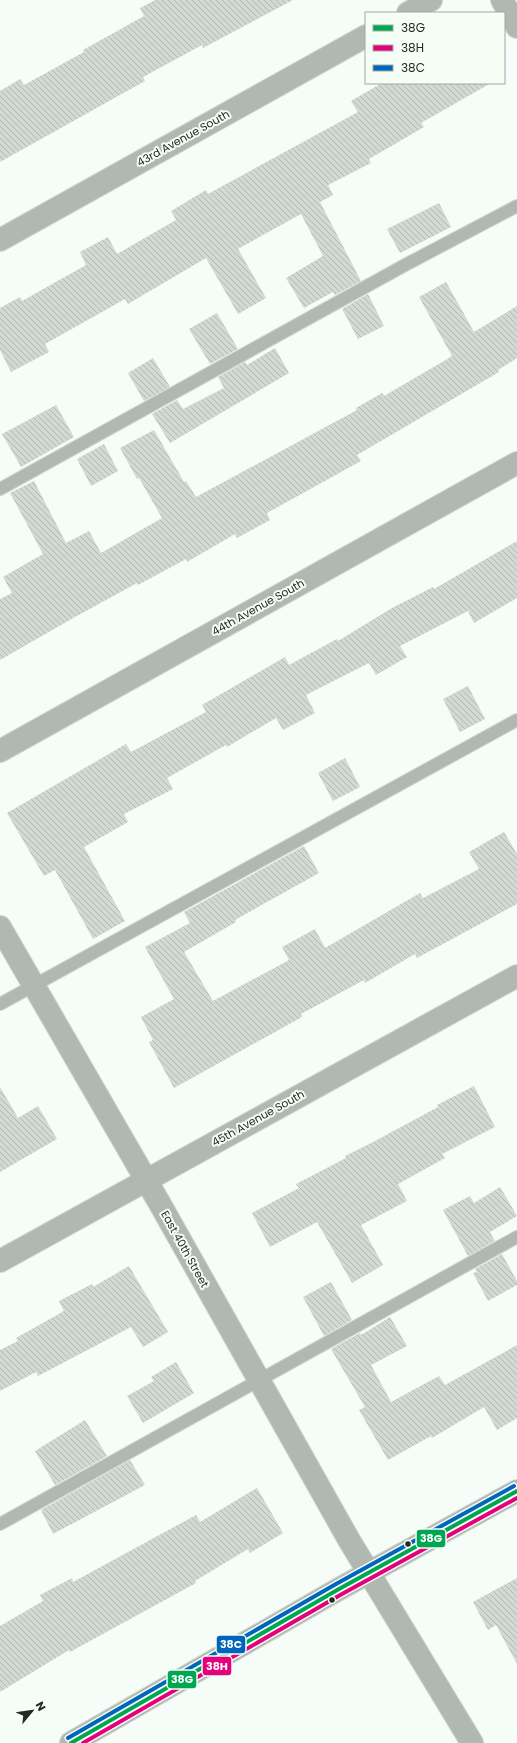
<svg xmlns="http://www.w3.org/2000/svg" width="517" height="1743" font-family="Poppins,sans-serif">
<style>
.building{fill:url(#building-back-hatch)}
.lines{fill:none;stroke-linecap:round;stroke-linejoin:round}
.service-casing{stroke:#d1d5d2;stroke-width:14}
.minor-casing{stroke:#d1d5d2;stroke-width:24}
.tertiary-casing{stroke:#d1d5d2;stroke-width:24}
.service{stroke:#b0b8b1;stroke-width:12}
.minor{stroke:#b0b8b1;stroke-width:22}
.tertiary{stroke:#b0b8b1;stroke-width:22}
.bus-1-casing{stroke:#f4fef5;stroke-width:7}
.bus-2-casing{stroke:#f4fef5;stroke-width:7}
.bus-3-casing{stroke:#f4fef5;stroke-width:7}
.bus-1{stroke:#00a651;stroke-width:4}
.bus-2{stroke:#e5007d;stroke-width:4}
.bus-3{stroke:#0065bd;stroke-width:4}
.bus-dot{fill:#222a23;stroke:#f4fef5;stroke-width:1.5}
.labels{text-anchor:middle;stroke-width:4;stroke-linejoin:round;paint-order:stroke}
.street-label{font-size:11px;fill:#222a23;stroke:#f4fef5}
.line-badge{stroke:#f4fef5;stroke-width:1.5}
.badge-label{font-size:11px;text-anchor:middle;font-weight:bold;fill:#fff}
</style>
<defs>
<pattern id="building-back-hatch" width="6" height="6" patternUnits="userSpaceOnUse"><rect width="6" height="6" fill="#d1d9d3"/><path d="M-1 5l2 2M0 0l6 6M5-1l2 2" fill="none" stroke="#b3bab5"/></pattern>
</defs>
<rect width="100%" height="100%" fill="#f6fcf7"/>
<g class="building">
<polygon points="155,0 293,0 203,48 202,45 143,77 145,81 0,162 0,91 20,79 24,85 84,52 83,50 144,16 140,8"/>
<polygon points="382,83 491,83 421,123 424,127 369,159 371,163 328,185 333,195 320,202 361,281 335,295 333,292 304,308 286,278 323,256 301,214 238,249 266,298 238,314 206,258 128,304 125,299 45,344 49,352 11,372 0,350 0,308 20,297 22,301 86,265 80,252 108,237 117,254 176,220 171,211 206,190 208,194 358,112 351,101"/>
<polygon points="439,203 451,227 400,253 387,229"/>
<polygon points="446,282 474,332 517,306 517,358 498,370 499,372 357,455 361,461 267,513 270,520 237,538 235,534 187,562 186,559 138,585 137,583 75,617 0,660 0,599 12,593 3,577 43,554 10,493 34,481 66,543 89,531 101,553 162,518 139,478 137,479 120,448 154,430 184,482 186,481 196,497 357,410 356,408 382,393 384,396 449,358 452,356 419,297"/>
<polygon points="368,294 384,326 358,339 342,309"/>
<polygon points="217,313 238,349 210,364 189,329"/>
<polygon points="275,348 289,373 170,443 152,414 177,400 183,409 224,388 218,377 245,362 247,365"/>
<polygon points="153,358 170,387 144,401 128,373"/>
<polygon points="56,405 74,437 21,467 2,434"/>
<polygon points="104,444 118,471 91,486 77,459"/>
<polygon points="517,541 517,598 474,623 468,611 400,646 407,657 376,675 369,663 306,695 315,713 283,730 276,718 227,747 226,745 167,778 173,789 124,814 128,822 84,847 125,921 93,939 55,870 44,876 7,813 126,744 131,752 206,712 202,705 285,657 289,665 337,639 338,641 392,608 433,587 434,589"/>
<polygon points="468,686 485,719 460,732 443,699"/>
<polygon points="345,758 360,787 333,801 318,773"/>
<polygon points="504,832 517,854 517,904 417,958 415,954 365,983 364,980 301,1014 302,1017 174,1088 149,1042 153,1040 141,1017 174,999 145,947 190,923 184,912 304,846 319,873 235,920 236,922 184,952 213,1001 289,960 282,947 315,929 325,948 420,893 423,898 479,869 469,852"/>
<polygon points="474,1086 495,1127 442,1154 445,1158 398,1184 407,1201 361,1225 383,1265 352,1283 317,1222 270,1247 252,1213 299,1188 296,1184 346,1158 345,1156 375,1141 438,1107 437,1105"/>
<polygon points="0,1087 18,1118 38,1106 57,1139 0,1172"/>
<polygon points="500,1187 517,1216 490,1232 495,1241 468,1256 443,1210 470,1196 474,1203"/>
<polygon points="502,1254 517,1281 517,1285 488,1301 473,1273 477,1272 475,1269"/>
<polygon points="129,1266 168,1332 143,1347 131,1327 38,1376 36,1372 0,1391 0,1350 18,1341 16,1338 64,1311 59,1301 92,1284 93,1287"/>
<polygon points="331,1282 352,1320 324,1336 303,1297"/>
<polygon points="390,1317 407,1346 371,1365 391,1402 439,1376 445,1385 517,1345 517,1418 497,1430 484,1407 432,1438 431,1436 388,1460 359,1410 365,1407 331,1349 360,1333 361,1335"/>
<polygon points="176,1362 194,1393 143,1423 127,1396 154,1381 151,1377"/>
<polygon points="85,1420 107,1456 55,1485 35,1451"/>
<polygon points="130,1460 145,1485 53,1534 41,1510"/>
<polygon points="257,1488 283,1533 250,1553 248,1549 195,1581 196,1583 70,1652 69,1650 0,1692 0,1626 43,1601 40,1595 72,1578 73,1582 196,1515 200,1522"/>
<polygon points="517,1578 517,1664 496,1625 488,1630 473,1602"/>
</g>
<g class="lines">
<g class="service-casing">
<g id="service">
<polyline points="0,489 405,265 517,206"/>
<polyline points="0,1004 517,720"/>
<polyline points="0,1524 517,1237"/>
</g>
</g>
<g class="minor-casing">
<g id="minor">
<polyline points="502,0 517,27"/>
<polyline points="408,13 431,0"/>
<polyline points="0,240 366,36"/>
<polyline points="0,751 517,463"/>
<polyline points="0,927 160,1204 349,1540 472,1743"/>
<polyline points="0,1261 517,976"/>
</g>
</g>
<g class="tertiary-casing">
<polyline id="tertiary" points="71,1743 339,1589 517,1491"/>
</g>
<use href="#service" class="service"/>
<use href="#minor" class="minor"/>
<use href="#tertiary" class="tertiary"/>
<g class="bus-1-casing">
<polyline id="bus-1" points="71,1743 339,1589 517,1491"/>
</g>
<g class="bus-2-casing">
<polyline id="bus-2" points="83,1743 342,1594 517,1498"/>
</g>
<g class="bus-3-casing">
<polyline id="bus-3" points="68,1738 336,1584 514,1486"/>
</g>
<use href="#bus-1" class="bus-1"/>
<use href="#bus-2" class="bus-2"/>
<use href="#bus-3" class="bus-3"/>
</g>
<g class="bus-dot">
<circle cx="408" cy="1544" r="3.5"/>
<circle cx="332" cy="1600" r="3.5"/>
</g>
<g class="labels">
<g class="street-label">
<text transform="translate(183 138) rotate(-29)" y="4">43rd Avenue South</text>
<text transform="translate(258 607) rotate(-29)" y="4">44th Avenue South</text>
<text transform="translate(258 1118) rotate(-29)" y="4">45th Avenue South</text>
<text transform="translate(185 1249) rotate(61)" y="4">East 40th Street</text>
</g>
</g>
<g class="line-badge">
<rect x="416" y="1529" width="30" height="19" rx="4" fill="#00a651"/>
<rect x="216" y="1635" width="30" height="19" rx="4" fill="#0065bd"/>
<rect x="202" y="1656" width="30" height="20" rx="4" fill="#e5007d"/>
<rect x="167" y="1670" width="30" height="19" rx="4" fill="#00a651"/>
</g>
<g class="badge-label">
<text x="431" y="1542">38G</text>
<text x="231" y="1648">38C</text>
<text x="217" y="1670">38H</text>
<text x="182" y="1683">38G</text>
</g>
<rect x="365" y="12" width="140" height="72" fill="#f4fef5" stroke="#a0a9a1"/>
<rect x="373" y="25" width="20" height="6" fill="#00a651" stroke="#a0a9a1"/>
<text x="401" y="32" font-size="12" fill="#222a23">38G</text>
<rect x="373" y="45" width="20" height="6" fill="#e5007d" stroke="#a0a9a1"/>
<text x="401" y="52" font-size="12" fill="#222a23">38H</text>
<rect x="373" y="65" width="20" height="6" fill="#0065bd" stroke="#a0a9a1"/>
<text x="401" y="72" font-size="12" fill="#222a23">38C</text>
<g transform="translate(32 1711) rotate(61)" stroke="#f4fef5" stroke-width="3" paint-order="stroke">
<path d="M0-3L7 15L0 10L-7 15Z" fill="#222a23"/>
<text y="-6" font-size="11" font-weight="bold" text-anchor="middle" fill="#222a23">N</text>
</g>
</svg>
